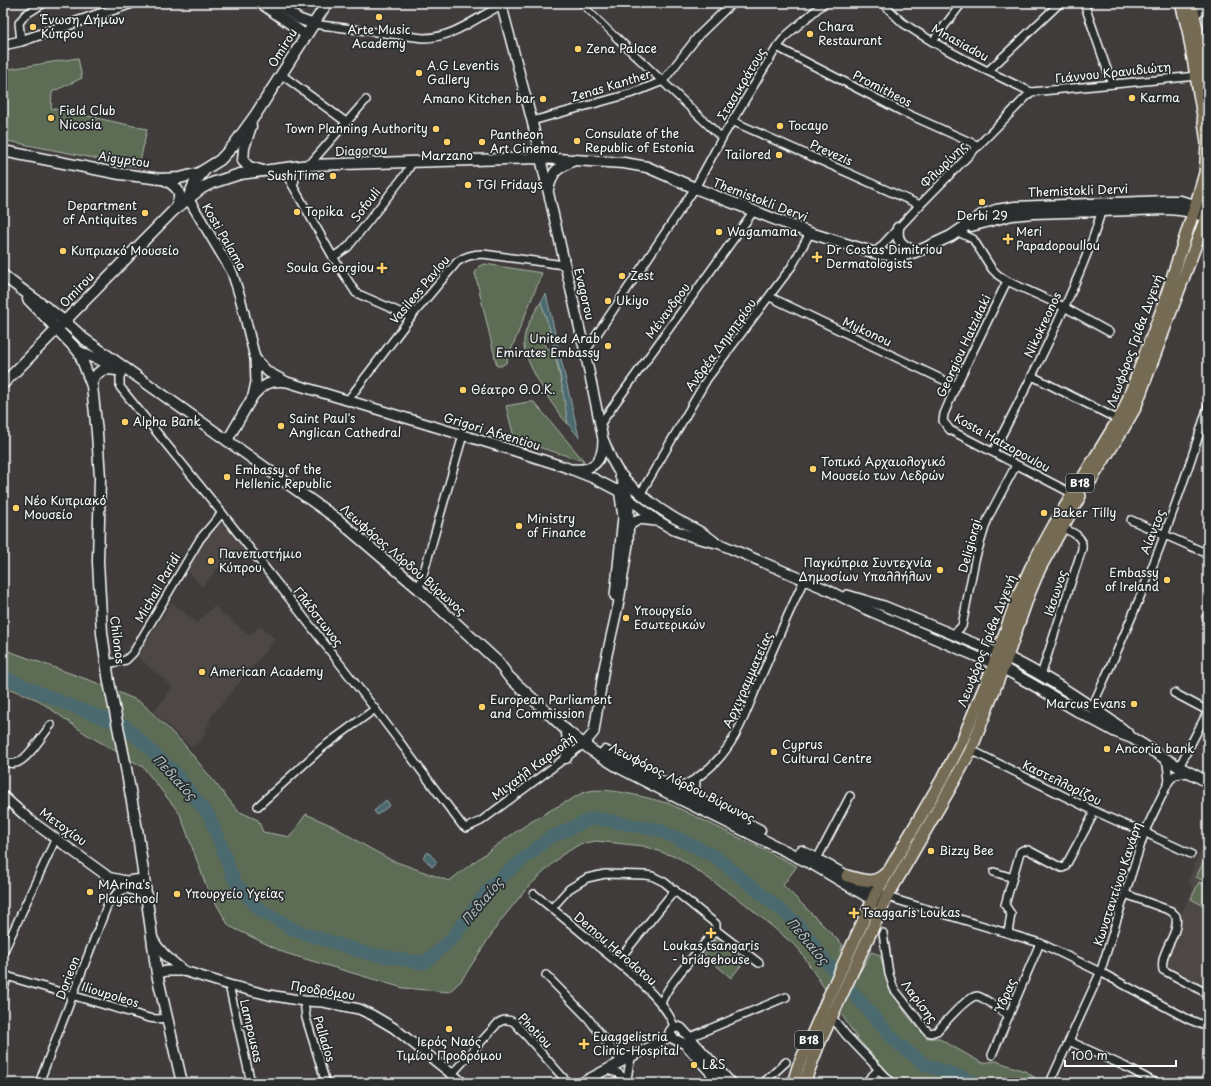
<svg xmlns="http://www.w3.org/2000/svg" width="1211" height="1086" font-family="'Playpen Sans',sans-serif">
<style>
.built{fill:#4e4744}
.green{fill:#5c6c55;stroke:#aeb6aa}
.water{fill:#4c6a6f;stroke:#94a6a9}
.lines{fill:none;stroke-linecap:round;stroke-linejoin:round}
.river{stroke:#4c6a6f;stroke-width:13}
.pedestrian-casing{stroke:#fff;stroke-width:8}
.minor-casing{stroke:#fff;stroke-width:10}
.tertiary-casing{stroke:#fff;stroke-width:12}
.secondary-casing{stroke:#fff;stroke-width:13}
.primary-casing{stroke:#fff;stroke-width:14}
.pedestrian{stroke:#2a2d2e;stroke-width:5.5}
.minor{stroke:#2a2d2e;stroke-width:7}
.tertiary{stroke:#2a2d2e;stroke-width:9}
.secondary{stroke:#2a2d2e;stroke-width:10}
.primary{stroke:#746b52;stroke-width:11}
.poi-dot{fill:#ffd166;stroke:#2a2d2e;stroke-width:1.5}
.labels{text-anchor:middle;stroke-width:3.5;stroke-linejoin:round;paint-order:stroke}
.shield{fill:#2a2d2e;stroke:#bfc0c0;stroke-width:1}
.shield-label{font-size:11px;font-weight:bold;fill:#fff}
.poi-label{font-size:12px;fill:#fff;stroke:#2a2d2e;text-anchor:start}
.street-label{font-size:12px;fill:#fff;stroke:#2a2d2e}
.water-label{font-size:13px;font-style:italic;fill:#aebcbe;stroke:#2a2d2e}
</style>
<rect width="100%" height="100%" fill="#3f3c3b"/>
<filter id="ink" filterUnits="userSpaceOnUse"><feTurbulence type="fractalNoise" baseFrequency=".025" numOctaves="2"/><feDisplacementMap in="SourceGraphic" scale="8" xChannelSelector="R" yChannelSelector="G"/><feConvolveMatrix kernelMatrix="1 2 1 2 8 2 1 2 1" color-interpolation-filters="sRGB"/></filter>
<g filter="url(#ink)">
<g class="built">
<polygon points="224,522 246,552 216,570 202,587 187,570 206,534"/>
<polygon points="172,602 197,623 214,606 250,636 259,626 276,639 212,715 204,737 192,748 154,712 172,687 137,656"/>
<polygon points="1208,835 1208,991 1167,969 1166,964 1180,926 1182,912 1193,889 1188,881 1199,854"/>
</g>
<g class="green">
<polygon points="78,58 82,78 52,92 51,108 147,129 139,167 3,140 3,70"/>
<polygon points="485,264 542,273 506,363 501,366 497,366 475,273 479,266"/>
<path d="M541,302L550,330L544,335L543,342L546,348L554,350L564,395L568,424C556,413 526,364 524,347C522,331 533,315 541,302Z"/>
<polygon points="528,402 534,402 584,461 525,443 515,441 506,406"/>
<path d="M3,649L97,683L141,702L182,742L238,811L258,820L263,832L290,837L306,814L335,827L362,844L391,860L449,881C486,853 528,820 570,800C575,797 583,792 589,791C609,787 649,798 670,804L797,866L783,885L843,945L840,952L860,972L871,952L880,955L889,988L907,1015L927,1038H938L982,1063L996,1061L1027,1072L1042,1083H898L857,1038L798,948L744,903L679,858L643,846L596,841L580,844L562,855L527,888L499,923L461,981L449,992L403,988L285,953L229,926L207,888L180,814L143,767L86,734L38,700L3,686Z"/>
<polygon points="1206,857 1208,857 1208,883 1196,877"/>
<polygon points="1199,882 1208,885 1208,908 1191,899"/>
<polygon points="719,936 747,958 731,978 704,955"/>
</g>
<g class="water">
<polygon points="546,294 579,437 568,424 559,367 550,330 541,302"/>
<polygon points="386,800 390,805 377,815 374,811"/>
<polygon points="428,852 437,862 432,867 423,857"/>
</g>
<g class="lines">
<polyline class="river" points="3,677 69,705 125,726 176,774 210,817 235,882 260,910 297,931 366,953 424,963 451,940 492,885 549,838 593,818 659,830 713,855 796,922 828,964 897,1043 926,1065 978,1083"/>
<g class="pedestrian-casing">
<polyline id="pedestrian" points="581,3 616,37"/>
</g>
<g class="minor-casing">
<g id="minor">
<path d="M883,3C890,10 896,17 903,23C941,49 989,72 1031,92"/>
<polyline points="1084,3 1112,84"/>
<path d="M313,24L423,38C456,38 478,15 507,3"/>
<polyline points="616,37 722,138"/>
<polyline points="21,41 19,23 25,15 44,3"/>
<polyline points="933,41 962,3"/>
<polyline points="777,47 901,111 979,146"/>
<polyline points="988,71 1060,3"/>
<polyline points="282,75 346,122"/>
<polyline points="1031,92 1197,76"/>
<polyline points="532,121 633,93 663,81 699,35 727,8 734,3"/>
<polyline points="732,121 920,205"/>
<polyline points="309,165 366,100"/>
<polyline points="279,170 287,176 293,186 333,257 356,293 411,317"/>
<polyline points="293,186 297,173 301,166"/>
<polyline points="958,232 973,239 992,269 998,275 1007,281 1064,307 1109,332"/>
<polyline points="874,254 920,205 1031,92"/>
<polyline points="333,257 348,247 404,176 412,163"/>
<polyline points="1007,281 956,386 944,414 943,421 950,430 1073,494"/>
<polyline points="770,297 956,386"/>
<polyline points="585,352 695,188 722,138 777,47 787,35 824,3"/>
<polyline points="123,371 120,377 120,387 222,513 299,611 375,709 462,825 466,828 481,821 584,744"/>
<polyline points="1032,376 1119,420"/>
<path d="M348,400L411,317L457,262C465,256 473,254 483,254L564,265"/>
<polyline points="601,423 753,212"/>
<path d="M993,452C1021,398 1049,344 1073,288C1084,262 1095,236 1102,208"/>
<polyline points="641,493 707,379 792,266 810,233"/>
<polyline points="1131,520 1208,554"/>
<polyline points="419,589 463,435"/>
<polyline points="1206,617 1208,618"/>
<polyline points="953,635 962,626 975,560 985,527 989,516 1016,465"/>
<polyline points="107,664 126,660 133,653 200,539 222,513"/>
<path d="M1041,675L1082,549C1084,536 1072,532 1062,528"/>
<polyline points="1174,693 1208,711"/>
<path d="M1092,707C1105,678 1118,650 1130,621C1160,551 1186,478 1208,406"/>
<polyline points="971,750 1092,810 1123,824 1145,831 1150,835 1191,854"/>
<polyline points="1164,758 1167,764 1169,781"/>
<path d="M3,762C7,763 12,764 16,763C28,760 43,734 51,725"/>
<polyline points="1179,767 1208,711"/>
<path d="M675,788C691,785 711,768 721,756C737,737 746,713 755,691C771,654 787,616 804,580"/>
<polyline points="695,798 696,779"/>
<polyline points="258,806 323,747 375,709"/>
<polyline points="3,807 8,800"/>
<polyline points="817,859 850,796"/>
<polyline points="994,872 1013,878"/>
<path d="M534,894C554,910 575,927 595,944C617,962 667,1000 674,1027"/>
<path d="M1125,894L1171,911L1176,916C1180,935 1159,951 1163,970L1208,994"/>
<polyline points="887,897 1040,943 1102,973 1188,1019 1208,1027"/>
<polyline points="552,908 569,889 587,878 605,874 645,875 652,876 664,882 716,924 716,930"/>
<polyline points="716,930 759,963"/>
<path d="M883,933L889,974L894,989L928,1032L931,1033L937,1031C944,1024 967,996 977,996C984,997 1002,1011 1009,1016"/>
<polyline points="1008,933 1011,914 1005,905 1020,852 1023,850 1028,850 1062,868 1065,867 1092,817 1092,810"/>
<polyline points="3,953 56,838"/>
<polyline points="617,962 675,890"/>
<polyline points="3,975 149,1018 157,1019 166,1018"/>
<polyline points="546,975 587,1017 622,1062"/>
<polyline points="229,985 251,1083"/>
<polyline points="3,991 8,976"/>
<polyline points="304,1001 306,1018 326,1083"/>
<path d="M661,1005C664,987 703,946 716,930"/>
<polyline points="831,1016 846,1035 892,1083"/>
<polyline points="690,1037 786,997"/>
<polyline points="1069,1041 1126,1067 1156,1083"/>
<polyline points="992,1055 1040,943"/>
<polyline points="607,1070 618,1073 630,1083"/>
<path d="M451,1075L498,1023C503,1019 508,1019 514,1022L568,1083"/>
<polyline points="1052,1078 1100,973 1145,831 1169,781 1175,775 1188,773"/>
<polyline points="627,1080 629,1066 632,1056"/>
<polyline points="39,1083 107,906 116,894 127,888"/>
<polyline points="763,1083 786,1062"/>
<polyline points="865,1083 879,1069"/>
</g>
</g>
<g class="tertiary-casing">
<g id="tertiary">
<polyline points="260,3 306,35"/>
<polyline points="275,3 299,19 313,24"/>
<path d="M501,3L532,121L585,352L603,439C608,450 612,463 619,472C633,490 657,508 676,519C689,526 702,531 714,541"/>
<polyline points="1188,15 1201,10 1208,3"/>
<polyline points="3,45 21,41 132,3"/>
<polyline points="188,198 232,272 240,297 255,358 256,382 253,396 227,441"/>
<polyline points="255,358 268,372 285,381"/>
<path d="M253,396C264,384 270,380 287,382L515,451L565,467L593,478L620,492L658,521L674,530L696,538L720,544L828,590L863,608L994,664"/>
<path d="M574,469C594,471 603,460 603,440"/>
<polyline points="630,525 639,519 656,521"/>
<polyline points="847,595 884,606 998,653"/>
<polyline points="615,596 623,517 619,489"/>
<polyline points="584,744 594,732 595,725 604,668 619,601 628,544 629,508 627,492 620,476"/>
<polyline points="3,796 30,820 121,886 146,894"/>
<polyline points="112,878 126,881 144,879"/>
<path d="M153,939C160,953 172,961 184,971"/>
<polyline points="157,974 166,971 184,971 229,985 269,995 304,1001 323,1002 359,1009 372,1015 394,1028 463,1083"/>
<polyline points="671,1036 670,1032 673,1028 677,1027 681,1028 731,1083"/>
<polyline points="671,1036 674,1039 685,1044 720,1083"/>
<polyline points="581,1083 671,1036"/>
</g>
</g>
<g class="secondary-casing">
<g id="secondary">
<polyline points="251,126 244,148 243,161 249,167 260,170"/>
<polyline points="3,151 120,174 161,179 180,178 199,173 220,160 233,146 256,114 327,3"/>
<path d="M163,179C176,185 185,193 175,208"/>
<path d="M548,189C554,169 555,170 574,160"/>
<polyline points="188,198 195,182 204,171"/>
<path d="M971,226L1012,215L1033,213L1167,209C1181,210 1196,211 1208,219"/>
<path d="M898,228C896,243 903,245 915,252"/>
<path d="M3,275C29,297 59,313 83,338L336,518L419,589L498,662L509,677L545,710L567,731L591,750L618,767L678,798L814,865L883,906"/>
<polyline points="28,299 79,352 111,364 119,369"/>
<polyline points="79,352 92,386 97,433 100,478 98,562 102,633 109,682 124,757 138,835 157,974 182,1083"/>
<path d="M93,380C99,369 105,368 117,370"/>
<polyline points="3,384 173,211 202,188 212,183 240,174 309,165 540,158 624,163 647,167 695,188 810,233 879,254 902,256 923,249 951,236 982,215 996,210 1015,207 1166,201 1180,201 1208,208"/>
<path d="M1007,657C1040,673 1070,692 1100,713C1111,721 1120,726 1129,735"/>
<polyline points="1003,668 1035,686 1079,712 1116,732 1132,738 1179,767 1208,782"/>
<polyline points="605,751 633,767 760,830"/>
<polyline points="566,758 568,747 567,731"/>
<polyline points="801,851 847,876 876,893 887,897"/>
</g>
</g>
<g class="primary-casing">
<g id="primary">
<polyline points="1191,3 1197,28 1208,83"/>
<polyline points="1091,480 1123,429 1135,408 1208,212"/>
<path d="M847,876C863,880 874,886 887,872"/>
<polyline points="793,1083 798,1067 828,998 876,893 945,774 962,741 994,664 1017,598 1031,567 1054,525 1124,410 1161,312 1196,204 1205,173 1206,162 1207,143 1204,122 1188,30 1181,3"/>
<polyline points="804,1083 819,1044 887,897 956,778 971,750 1007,657 1029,594 1040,568 1080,496"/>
</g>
</g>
<use href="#pedestrian" class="pedestrian"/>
<use href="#minor" class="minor"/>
<use href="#tertiary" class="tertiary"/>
<use href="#secondary" class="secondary"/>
<use href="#primary" class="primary"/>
</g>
</g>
<g class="poi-dot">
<circle cx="379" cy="17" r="4"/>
<circle cx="33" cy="27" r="4"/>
<circle cx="810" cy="34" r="4"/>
<circle cx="578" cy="49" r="4"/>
<circle cx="419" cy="73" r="4"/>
<circle cx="1132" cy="98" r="4"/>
<circle cx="543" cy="99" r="4"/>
<circle cx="51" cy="118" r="4"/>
<circle cx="780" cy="126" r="4"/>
<circle cx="436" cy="129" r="4"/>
<circle cx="577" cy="141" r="4"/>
<circle cx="447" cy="142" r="4"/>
<circle cx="482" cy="142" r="4"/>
<circle cx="779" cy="155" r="4"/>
<circle cx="333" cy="176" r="4"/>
<circle cx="468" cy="185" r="4"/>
<circle cx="982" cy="202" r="4"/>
<circle cx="297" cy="212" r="4"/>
<circle cx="145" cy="213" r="4"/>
<circle cx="719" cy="232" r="4"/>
<path d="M1006 233h4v4h4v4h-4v4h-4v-4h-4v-4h4z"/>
<circle cx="63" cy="251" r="4"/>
<path d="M815 251h4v4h4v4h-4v4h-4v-4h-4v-4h4z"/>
<path d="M380 262h4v4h4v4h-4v4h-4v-4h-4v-4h4z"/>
<circle cx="622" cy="276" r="4"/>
<circle cx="608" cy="301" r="4"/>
<circle cx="608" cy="346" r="4"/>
<circle cx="463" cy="390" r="4"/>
<circle cx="125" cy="422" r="4"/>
<circle cx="281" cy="426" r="4"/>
<circle cx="813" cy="469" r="4"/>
<circle cx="227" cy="477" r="4"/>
<circle cx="16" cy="508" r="4"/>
<circle cx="1044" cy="513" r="4"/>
<circle cx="519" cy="526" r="4"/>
<circle cx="211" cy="561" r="4"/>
<circle cx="940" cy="570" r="4"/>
<circle cx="1167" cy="580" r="4"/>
<circle cx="626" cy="618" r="4"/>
<circle cx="202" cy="672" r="4"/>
<circle cx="1134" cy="704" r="4"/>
<circle cx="482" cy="707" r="4"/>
<circle cx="1107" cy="749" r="4"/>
<circle cx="774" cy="752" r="4"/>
<circle cx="931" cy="851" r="4"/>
<circle cx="90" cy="892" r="4"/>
<circle cx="177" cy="894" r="4"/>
<path d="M852 907h4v4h4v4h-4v4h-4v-4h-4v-4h4z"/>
<path d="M709 927h4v4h4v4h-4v4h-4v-4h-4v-4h4z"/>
<circle cx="449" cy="1029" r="4"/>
<path d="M582 1038h4v4h4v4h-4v4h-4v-4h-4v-4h4z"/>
<circle cx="694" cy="1065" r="4"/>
</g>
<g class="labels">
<g class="shield">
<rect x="1066" y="474" width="28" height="18" rx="3"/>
<rect x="795" y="1031" width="28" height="18" rx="3"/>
</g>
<g class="shield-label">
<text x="1080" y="487">B18</text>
<text x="809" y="1044">B18</text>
</g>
<g class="poi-label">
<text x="41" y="24">Ένωση Δήμων<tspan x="41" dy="14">Κύπρου</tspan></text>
<text x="818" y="31">Chara<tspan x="818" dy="14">Restaurant</tspan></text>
<text x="379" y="34" text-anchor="middle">Arte Music<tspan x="379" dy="14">Academy</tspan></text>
<text x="586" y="53">Zena Palace</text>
<text x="427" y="70">A.G Leventis<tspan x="427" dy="14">Gallery</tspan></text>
<text x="1140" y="102">Karma</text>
<text x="535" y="103" text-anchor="end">Amano Kitchen bar</text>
<text x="59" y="115">Field Club<tspan x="59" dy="14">Nicosia</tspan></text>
<text x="788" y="130">Tocayo</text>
<text x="428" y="133" text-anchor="end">Town Planning Authority</text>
<text x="585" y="138">Consulate of the<tspan x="585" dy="14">Republic of Estonia</tspan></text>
<text x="490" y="139">Pantheon<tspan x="490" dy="14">Art Cinema</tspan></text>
<text x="771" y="159" text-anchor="end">Tailored</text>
<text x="447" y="160" text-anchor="middle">Marzano</text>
<text x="325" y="180" text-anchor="end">SushiTime</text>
<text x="476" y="189">TGI Fridays</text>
<text x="137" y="210" text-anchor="end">Department<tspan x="137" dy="14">of Antiquites</tspan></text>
<text x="305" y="216">Topika</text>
<text x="982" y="220" text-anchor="middle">Derbi 29</text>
<text x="727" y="236">Wagamama</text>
<text x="1016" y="236">Meri<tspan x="1016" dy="14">Papadopoullou</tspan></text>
<text x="826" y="254">Dr Costas Dimitriou<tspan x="826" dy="14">Dermatologists</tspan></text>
<text x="71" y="255">Κυπριακό Μουσείο</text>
<text x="374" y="272" text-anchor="end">Soula Georgiou</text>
<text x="630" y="280">Zest</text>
<text x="616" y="305">Ukiyo</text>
<text x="600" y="343" text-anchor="end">United Arab<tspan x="600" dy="14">Emirates Embassy</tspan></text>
<text x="471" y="394">Θέατρο Θ.Ο.Κ.</text>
<text x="289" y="423">Saint Paul's<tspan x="289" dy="14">Anglican Cathedral</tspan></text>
<text x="133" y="426">Alpha Bank</text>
<text x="821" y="466">Τοπικό Αρχαιολογικό<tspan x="821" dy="14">Μουσείο των Λεδρών</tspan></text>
<text x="235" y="474">Embassy of the<tspan x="235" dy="14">Hellenic Republic</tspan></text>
<text x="24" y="505">Νέο Κυπριακό<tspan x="24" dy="14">Μουσείο</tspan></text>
<text x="1052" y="517">Baker Tilly</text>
<text x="527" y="523">Ministry<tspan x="527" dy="14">of Finance</tspan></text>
<text x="219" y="558">Πανεπιστήμιο<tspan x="219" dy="14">Κύπρου</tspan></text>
<text x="932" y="567" text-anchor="end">Παγκύπρια Συντεχνία<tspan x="932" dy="14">Δημοσίων Υπαλλήλων</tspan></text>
<text x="1159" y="577" text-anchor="end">Embassy<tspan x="1159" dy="14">of Ireland</tspan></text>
<text x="634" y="615">Υπουργείο<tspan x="634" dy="14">Εσωτερικών</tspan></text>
<text x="210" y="676">American Academy</text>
<text x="490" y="704">European Parliament<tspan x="490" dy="14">and Commission</tspan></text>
<text x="1126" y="708" text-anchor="end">Marcus Evans</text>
<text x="782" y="749">Cyprus<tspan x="782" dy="14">Cultural Centre</tspan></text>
<text x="1115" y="753">Ancoria bank</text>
<text x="939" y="855">Bizzy Bee</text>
<text x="98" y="889">MArina's<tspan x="98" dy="14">Playschool</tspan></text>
<text x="185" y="898">Υπουργείο Υγείας</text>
<text x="862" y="917">Tsaggaris Loukas</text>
<text x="711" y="950" text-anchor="middle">Loukas tsangaris<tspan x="711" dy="14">- bridgehouse</tspan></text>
<text x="593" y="1041">Euaggelistria<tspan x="593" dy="14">Clinic-Hospital</tspan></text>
<text x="449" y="1046" text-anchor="middle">Ιερός Ναός<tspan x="449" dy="14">Τιμίου Προδρόμου</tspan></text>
<text x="702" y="1069">L&amp;S</text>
</g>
<g class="street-label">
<text transform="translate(960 43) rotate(29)" y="4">Mnasiadou</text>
<text transform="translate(283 48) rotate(-58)" y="4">Omirou</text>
<text transform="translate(1113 73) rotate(-6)" y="4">Γιάννου Κρανιδιώτη</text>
<text transform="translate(742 84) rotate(-59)" y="4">Στασικράτους</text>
<text transform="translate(611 86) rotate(-17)" y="4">Zenas Kanther</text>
<text transform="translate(882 89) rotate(27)" y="4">Promitheos</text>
<text transform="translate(361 151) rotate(-2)" y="4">Diagorou</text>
<text transform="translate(831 153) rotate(24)" y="4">Prevezis</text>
<text transform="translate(124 160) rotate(8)" y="4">Aigyptou</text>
<text transform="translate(944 165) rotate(-45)" y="4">Φλωρίνης</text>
<text transform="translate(1078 191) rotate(-2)" y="4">Themistokli Dervi</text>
<text transform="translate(760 200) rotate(21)" y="4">Themistokli Dervi</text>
<text transform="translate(366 205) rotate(-52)" y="4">Sofouli</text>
<text transform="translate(224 237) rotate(60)" y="4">Kosti Palama</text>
<text transform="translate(77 290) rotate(-46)" y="4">Omirou</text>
<text transform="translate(420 290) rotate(-50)" y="4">Vasileos Pavlou</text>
<text transform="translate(584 294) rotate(77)" y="4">Evagorou</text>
<text transform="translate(668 311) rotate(-54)" y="4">Μένανδρου</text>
<text transform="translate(1043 325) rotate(-65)" y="4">Nikokreonos</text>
<text transform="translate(867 332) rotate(25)" y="4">Mykonou</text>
<text transform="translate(1135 341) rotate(-70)" y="4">Λεωφόρος Γρίβα Διγενή</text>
<text transform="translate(721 345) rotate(-54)" y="4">Ανδρέα Δημητρίου</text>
<text transform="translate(964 346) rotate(-65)" y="4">Georgiou Hatzidaki</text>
<text transform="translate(492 432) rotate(17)" y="4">Grigori Afxentiou</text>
<text transform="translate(1002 443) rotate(29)" y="4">Kosta Hatzopoulou</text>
<text transform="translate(1153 532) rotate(-69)" y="4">Αίαντος</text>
<text transform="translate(970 546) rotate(-75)" y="4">Deligiorgi</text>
<text transform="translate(403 560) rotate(41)" y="4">Λεωφόρος Λόρδου Βύρωνος</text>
<text transform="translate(158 588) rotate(-60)" y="4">Michail Paridi</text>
<text transform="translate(1056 593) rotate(-72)" y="4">Ιάσωνος</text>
<text transform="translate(318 617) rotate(52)" y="4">Γλάδστωνος</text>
<text transform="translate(117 640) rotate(83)" y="4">Chilonos</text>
<text transform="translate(987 641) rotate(-69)" y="4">Λεωφόρος Γρίβα Διγενή</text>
<text transform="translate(748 680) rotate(-66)" y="4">Αρχιγραμματείας</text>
<text transform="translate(534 767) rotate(-37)" y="4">Μιχαήλ Καραολή</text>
<text transform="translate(682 783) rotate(27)" y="4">Λεωφόρος Λόρδου Βύρωνος</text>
<text transform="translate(1062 783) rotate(26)" y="4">Καστελλορίζου</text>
<text transform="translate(63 827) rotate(36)" y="4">Μετοχίου</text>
<text transform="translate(1118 884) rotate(-72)" y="4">Κωνσταντίνου Κανάρη</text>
<text transform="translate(615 949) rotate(41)" y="4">Demou Herodotou</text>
<text transform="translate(68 978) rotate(-69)" y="4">Dorieon</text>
<text transform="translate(323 991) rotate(9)" y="4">Προδρόμου</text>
<text transform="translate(110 995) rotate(17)" y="4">Ilioupoleos</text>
<text transform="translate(1006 995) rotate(-67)" y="4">Ύδρας</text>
<text transform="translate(919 1002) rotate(53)" y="4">Λαρίσης</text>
<text transform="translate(251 1031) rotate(77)" y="4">Lampousas</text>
<text transform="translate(535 1031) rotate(46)" y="4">Photiou</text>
<text transform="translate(324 1039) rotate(73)" y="4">Pallados</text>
</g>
<g class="water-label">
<text transform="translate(175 777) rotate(47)" y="5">Πεδιαίος</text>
<text transform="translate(482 901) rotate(-50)" y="5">Πεδιαίος</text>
<text transform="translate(808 941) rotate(50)" y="5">Πεδιαίος</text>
</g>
</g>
<rect width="1211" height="1086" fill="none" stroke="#2a2d2e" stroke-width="16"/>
<rect x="8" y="8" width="1195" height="1070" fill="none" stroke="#fff" stroke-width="1.5" filter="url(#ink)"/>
<path d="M1065 1060v6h111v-6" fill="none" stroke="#ffffff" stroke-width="2"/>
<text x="1071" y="1060" font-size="12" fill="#ffffff" stroke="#2a2d2e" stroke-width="3" paint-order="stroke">100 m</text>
</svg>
